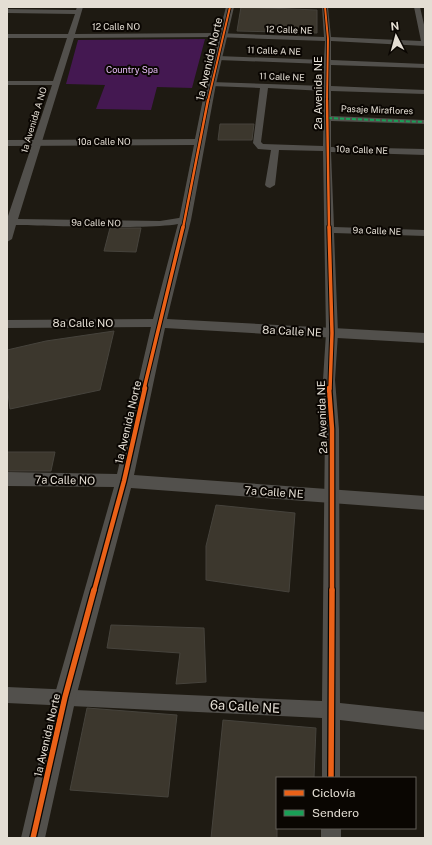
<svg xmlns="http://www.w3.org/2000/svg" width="432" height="845" font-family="'Public Sans',sans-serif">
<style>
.green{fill:#441851}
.building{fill:#3c372d;stroke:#46433c}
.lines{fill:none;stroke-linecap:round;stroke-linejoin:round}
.minor{fill:#52504c;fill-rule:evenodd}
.tertiary{fill:#52504c;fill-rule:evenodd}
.quiet{stroke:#1a9f57;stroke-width:2;stroke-dasharray:4 2;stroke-linecap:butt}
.cycleway-far4-casing{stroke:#0a0602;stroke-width:3.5}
.cycleway-far3-casing{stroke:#0a0602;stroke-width:4}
.cycleway-far2-casing{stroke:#0a0602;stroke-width:5.5}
.cycleway-far1-casing{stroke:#0a0602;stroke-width:7}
.cycleway-casing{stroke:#0a0602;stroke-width:8}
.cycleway-far4{stroke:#ea6118;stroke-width:2}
.cycleway-far3{stroke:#ea6118;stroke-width:2.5}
.cycleway-far2{stroke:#ea6118;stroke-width:3.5}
.cycleway-far1{stroke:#ea6118;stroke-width:4.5}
.cycleway{stroke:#ea6118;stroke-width:5.5}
.labels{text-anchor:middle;stroke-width:4;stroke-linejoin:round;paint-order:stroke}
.far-street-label{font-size:9px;fill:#e4ded4;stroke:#0a0602}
.far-park-label{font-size:9px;fill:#e8bdfa;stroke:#0a0602}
.street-label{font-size:11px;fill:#e4ded4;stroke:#0a0602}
.near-street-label{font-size:13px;fill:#e4ded4;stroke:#0a0602}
</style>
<rect width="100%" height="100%" fill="#1e1a12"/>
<polygon class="green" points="205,39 192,88 157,87 151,110 96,109 105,85 66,84 78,40"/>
<g class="building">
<polygon points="241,7 317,10 317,33 237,31"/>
<polygon points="220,124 254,124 252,140 218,140"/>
<polygon points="110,228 141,228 136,252 104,251"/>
<polygon points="114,331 100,390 10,409 7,385 7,350 46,341"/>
<polygon points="7,452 55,452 51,471 7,471"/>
<polygon points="216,505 295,513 289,592 206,580 206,546"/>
<polygon points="111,625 204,628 206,682 176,684 180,653 107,648"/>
<polygon points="87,708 177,715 168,797 70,790"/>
<polygon points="223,720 316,728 314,778 277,778 277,838 211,838"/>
</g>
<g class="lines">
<g class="minor">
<path d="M77,7H83L75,34L216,33L324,37L322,7H328L331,37L421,41L414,7H420L425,29V46L331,41V60L425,64V68L331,65V86L425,90V94L331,91V116L425,120V124L331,121V147L425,149V155L331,152L334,227L425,230V236L334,233L338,333L335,380L339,429L340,703L425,712V730L340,720V778H322V718L7,703V687L322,701L325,429L323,380L326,333L323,151L279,150L275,185L270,188L267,187L265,185L271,150L258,149L253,143L260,88L211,86L207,84L211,82L324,86V64L218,60L214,58L218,56L324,60L325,41L216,37L74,38L18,219L160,221L185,217L190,220C179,232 41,225 16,225L12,239L7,242V219L52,85H7V81H53L67,38H7V34H68L75,14L7,13V9L76,10ZM268,88L324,91L323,146L263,144L261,142Z"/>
<rect x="321" y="828" width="20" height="10"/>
</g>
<polygon class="tertiary" points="226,7 234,7 216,84 191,220 167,319 425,333 425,343 165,328 134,475 425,496 425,510 131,488 76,697 45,838 21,838 54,697 114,487 7,486 7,472 117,474 151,327 7,328 7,320 153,319 179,220 194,145 7,146 7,140 195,139 206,84"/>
<polyline class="quiet" points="328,118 425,122"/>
<g class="cycleway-far4-casing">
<g id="cycleway-far4">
<polyline points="325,7 328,39 327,101"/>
<polyline points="208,101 230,7"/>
</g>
</g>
<g class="cycleway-far3-casing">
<g id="cycleway-far3">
<polyline points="327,100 329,228"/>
<polyline points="183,228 208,100"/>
</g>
</g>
<g class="cycleway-far2-casing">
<g id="cycleway-far2">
<polyline points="329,227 332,333 330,389"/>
<polyline points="144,389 183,227"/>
</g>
</g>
<g class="cycleway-far1-casing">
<g id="cycleway-far1">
<polyline points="329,388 332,429 332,591"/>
<polyline points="94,591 124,481 145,388"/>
</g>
</g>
<g class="cycleway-casing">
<g id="cycleway">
<polyline points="331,778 332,590"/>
<polyline points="33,838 65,697 94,590"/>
</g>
</g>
<use href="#cycleway-far4" class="cycleway-far4"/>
<use href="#cycleway-far3" class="cycleway-far3"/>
<use href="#cycleway-far2" class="cycleway-far2"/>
<use href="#cycleway-far1" class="cycleway-far1"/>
<use href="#cycleway" class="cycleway"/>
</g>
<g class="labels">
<g class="far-street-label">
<text x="116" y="30">12 Calle NO</text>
<text transform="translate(289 30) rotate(2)" y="3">12 Calle NE</text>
<text transform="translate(274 51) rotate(2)" y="3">11 Calle A NE</text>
<text transform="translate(282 77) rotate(2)" y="3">11 Calle NE</text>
<text transform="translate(377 110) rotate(2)" y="3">Pasaje Miraflores</text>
<text transform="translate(34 120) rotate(-73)" y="3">1a Avenida A NO</text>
<text x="104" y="145">10a Calle NO</text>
<text transform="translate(362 150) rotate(2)" y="3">10a Calle NE</text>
<text transform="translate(96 223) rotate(1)" y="3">9a Calle NO</text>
<text transform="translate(377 231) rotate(2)" y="3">9a Calle NE</text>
</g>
<g class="far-park-label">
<text x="132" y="73">Country Spa</text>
</g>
<g class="street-label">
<text transform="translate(209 59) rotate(-77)" y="4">1a Avenida Norte</text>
<text transform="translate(318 93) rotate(-90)" y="4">2a Avenida NE</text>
<text x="83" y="327">8a Calle NO</text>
<text transform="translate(292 331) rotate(3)" y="4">8a Calle NE</text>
<text transform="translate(322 417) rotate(-92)" y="4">2a Avenida NE</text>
<text transform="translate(128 422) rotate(-77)" y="4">1a Avenida Norte</text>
<text transform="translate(65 480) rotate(1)" y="4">7a Calle NO</text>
<text transform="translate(274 492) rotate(4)" y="4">7a Calle NE</text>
<text transform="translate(47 735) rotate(-77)" y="4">1a Avenida Norte</text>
</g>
<g class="near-street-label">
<text transform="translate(245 706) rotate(3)" y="5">6a Calle NE</text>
</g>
</g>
<rect width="432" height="845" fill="none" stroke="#e4ded4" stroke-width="16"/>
<rect x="276" y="777" width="140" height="52" fill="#0a0602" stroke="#615c56"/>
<rect x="284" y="790" width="20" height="6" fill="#ea6118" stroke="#615c56"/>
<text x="312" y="797" font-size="12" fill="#e4ded4">Ciclovía</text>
<rect x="284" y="810" width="20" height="6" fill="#1a9f57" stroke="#615c56"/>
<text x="312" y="817" font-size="12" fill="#e4ded4">Sendero</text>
<g transform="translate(396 36) rotate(354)" stroke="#0a0602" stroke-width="3" paint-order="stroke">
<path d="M0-3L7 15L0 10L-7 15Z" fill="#e4ded4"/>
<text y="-6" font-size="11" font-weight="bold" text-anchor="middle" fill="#e4ded4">N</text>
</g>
</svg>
